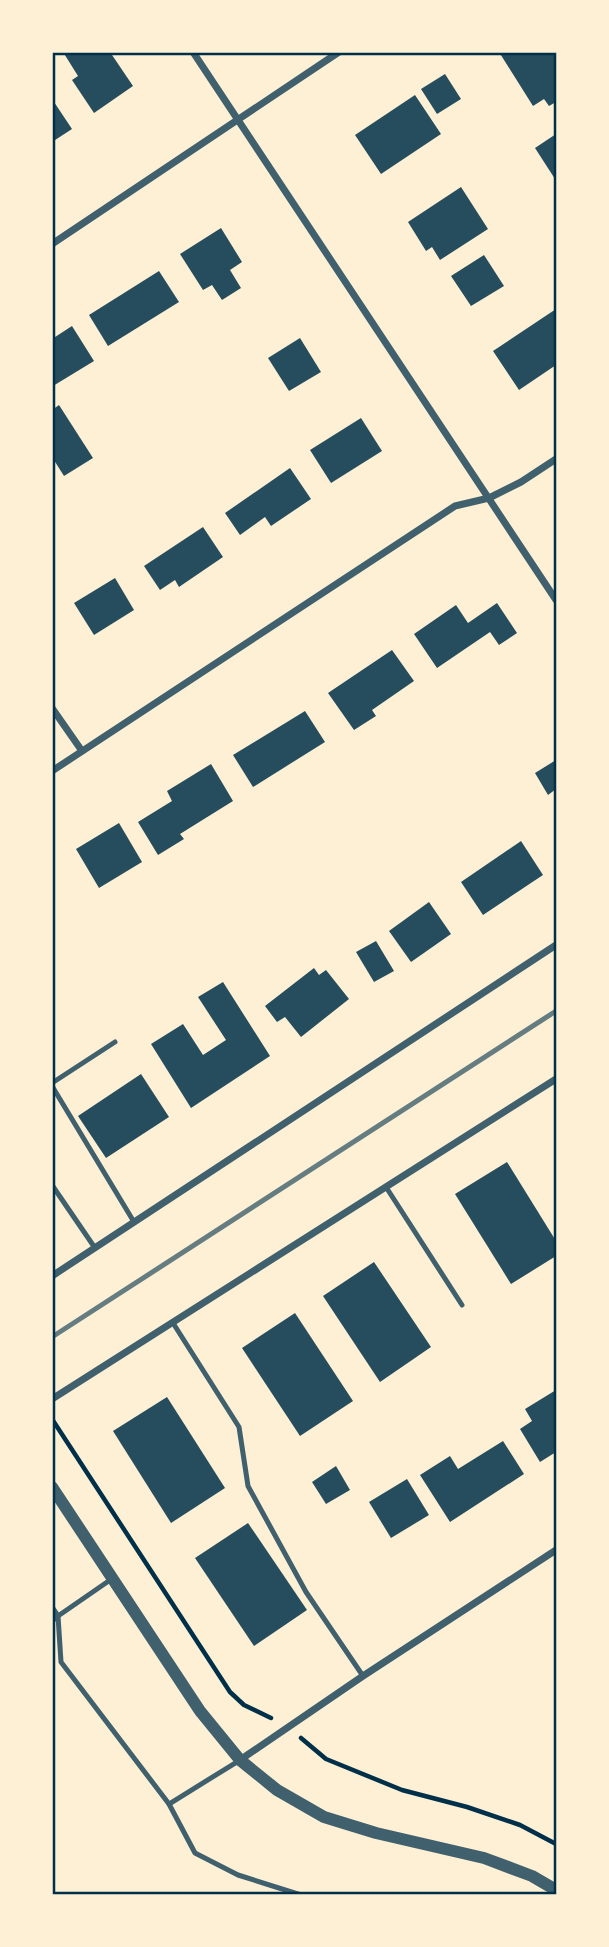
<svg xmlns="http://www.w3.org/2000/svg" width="609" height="1947" font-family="Quicksand,sans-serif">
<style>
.building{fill:#264d5e}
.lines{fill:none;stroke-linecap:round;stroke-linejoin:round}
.path{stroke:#003049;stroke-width:4.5}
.service{stroke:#3f606c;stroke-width:5}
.minor{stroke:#3f606c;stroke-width:7}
.tertiary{stroke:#3f606c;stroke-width:12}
.rail{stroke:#657d81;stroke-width:5}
.neatline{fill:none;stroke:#003049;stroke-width:2.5}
</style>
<rect width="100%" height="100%" fill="#fdf0d5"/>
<g class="building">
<polygon points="63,52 110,52 133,86 94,113 72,80 78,76"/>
<polygon points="499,52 556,52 556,102 549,106 544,99 533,106"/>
<polygon points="445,74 461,99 437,114 421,89"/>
<polygon points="415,95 441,134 381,174 355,135"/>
<polygon points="52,99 72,129 52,142"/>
<polygon points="556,134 556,178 555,179 535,148"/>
<polygon points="461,187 488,229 440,260 432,247 426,251 408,222"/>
<polygon points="221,228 242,262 230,270 241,288 222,300 212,285 203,290 180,254"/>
<polygon points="484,255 504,286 471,306 451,276"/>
<polygon points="159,271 179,302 108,346 89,315"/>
<polygon points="556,309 556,365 519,390 493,351"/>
<polygon points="72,326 94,361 53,386 52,339"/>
<polygon points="300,338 321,372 289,391 268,358"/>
<polygon points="59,405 93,458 64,476 52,457 52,410"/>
<polygon points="361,418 382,451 331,483 310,450"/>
<polygon points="290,468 311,499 271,526 265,517 240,535 225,513"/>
<polygon points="203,527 223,557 179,587 175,580 160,590 144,566"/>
<polygon points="115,578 134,610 94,635 74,603"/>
<polygon points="497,603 517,633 499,645 490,632 437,668 414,634 456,605 468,623"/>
<polygon points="392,650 414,681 372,710 376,716 354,730 328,693"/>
<polygon points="305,711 325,742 253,787 233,755"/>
<polygon points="556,760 556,789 548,795 535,773"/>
<polygon points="211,764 233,801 180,834 184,839 158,855 138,822 172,801 167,791"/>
<polygon points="119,823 142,862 99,888 76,849"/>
<polygon points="521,841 543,875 483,915 461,882"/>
<polygon points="429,902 451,934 411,962 389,931"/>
<polygon points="376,941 394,971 374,982 356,952"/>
<polygon points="314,968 319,975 326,970 349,999 301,1037 285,1017 277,1022 265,1006"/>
<polygon points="223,982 270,1056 191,1108 151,1044 183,1024 203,1055 226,1040 198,997"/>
<polygon points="141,1074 169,1117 106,1158 78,1116"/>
<polygon points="507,1162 556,1241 556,1256 511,1284 455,1194"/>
<polygon points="374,1262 431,1347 380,1382 323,1296"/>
<polygon points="295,1313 353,1401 300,1436 242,1348"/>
<polygon points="556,1390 556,1452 540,1462 520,1429 532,1421 525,1409"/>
<polygon points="167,1397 225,1488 171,1523 113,1431"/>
<polygon points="503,1441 524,1474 450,1522 420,1475 450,1456 458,1469"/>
<polygon points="336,1466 350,1490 326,1504 312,1482"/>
<polygon points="407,1479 429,1515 391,1538 369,1502"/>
<polygon points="248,1523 307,1610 254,1646 195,1558"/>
</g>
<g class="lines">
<g class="path">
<polyline points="52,1419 230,1692 244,1705 271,1718"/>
<polyline points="301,1738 326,1759 402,1790 467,1807 520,1825 556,1844"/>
</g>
<g class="service">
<polyline points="52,1083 115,1042"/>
<polyline points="52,1086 134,1222"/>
<polyline points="52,1185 95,1248"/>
<polyline points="386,1187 462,1305"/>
<polyline points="173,1323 239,1427 248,1486 306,1592 363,1676"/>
<polyline points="52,1607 58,1616 113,1578"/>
<polyline points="52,1621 58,1616 61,1662 169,1804 195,1853 238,1875 301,1895"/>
<polyline points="169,1804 240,1760"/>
</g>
<g class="minor">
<polyline points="193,52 556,600"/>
<polyline points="52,244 339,52"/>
<polyline points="52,708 82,751"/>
<polyline points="52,771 455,506 489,498 521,482 556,459"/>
<polyline points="52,1276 556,945"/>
<polyline points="52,1399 556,1079"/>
<polyline points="240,1760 363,1676 556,1550"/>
</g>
<polyline class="tertiary" points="52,1487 200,1711 240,1760 277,1790 324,1817 376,1833 484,1858 532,1876 556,1890"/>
<polyline class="rail" points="52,1337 556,1011"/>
</g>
<rect width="609" height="1947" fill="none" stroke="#fdf0d5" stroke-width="108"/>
<rect x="54" y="54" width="501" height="1839" class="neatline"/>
</svg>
